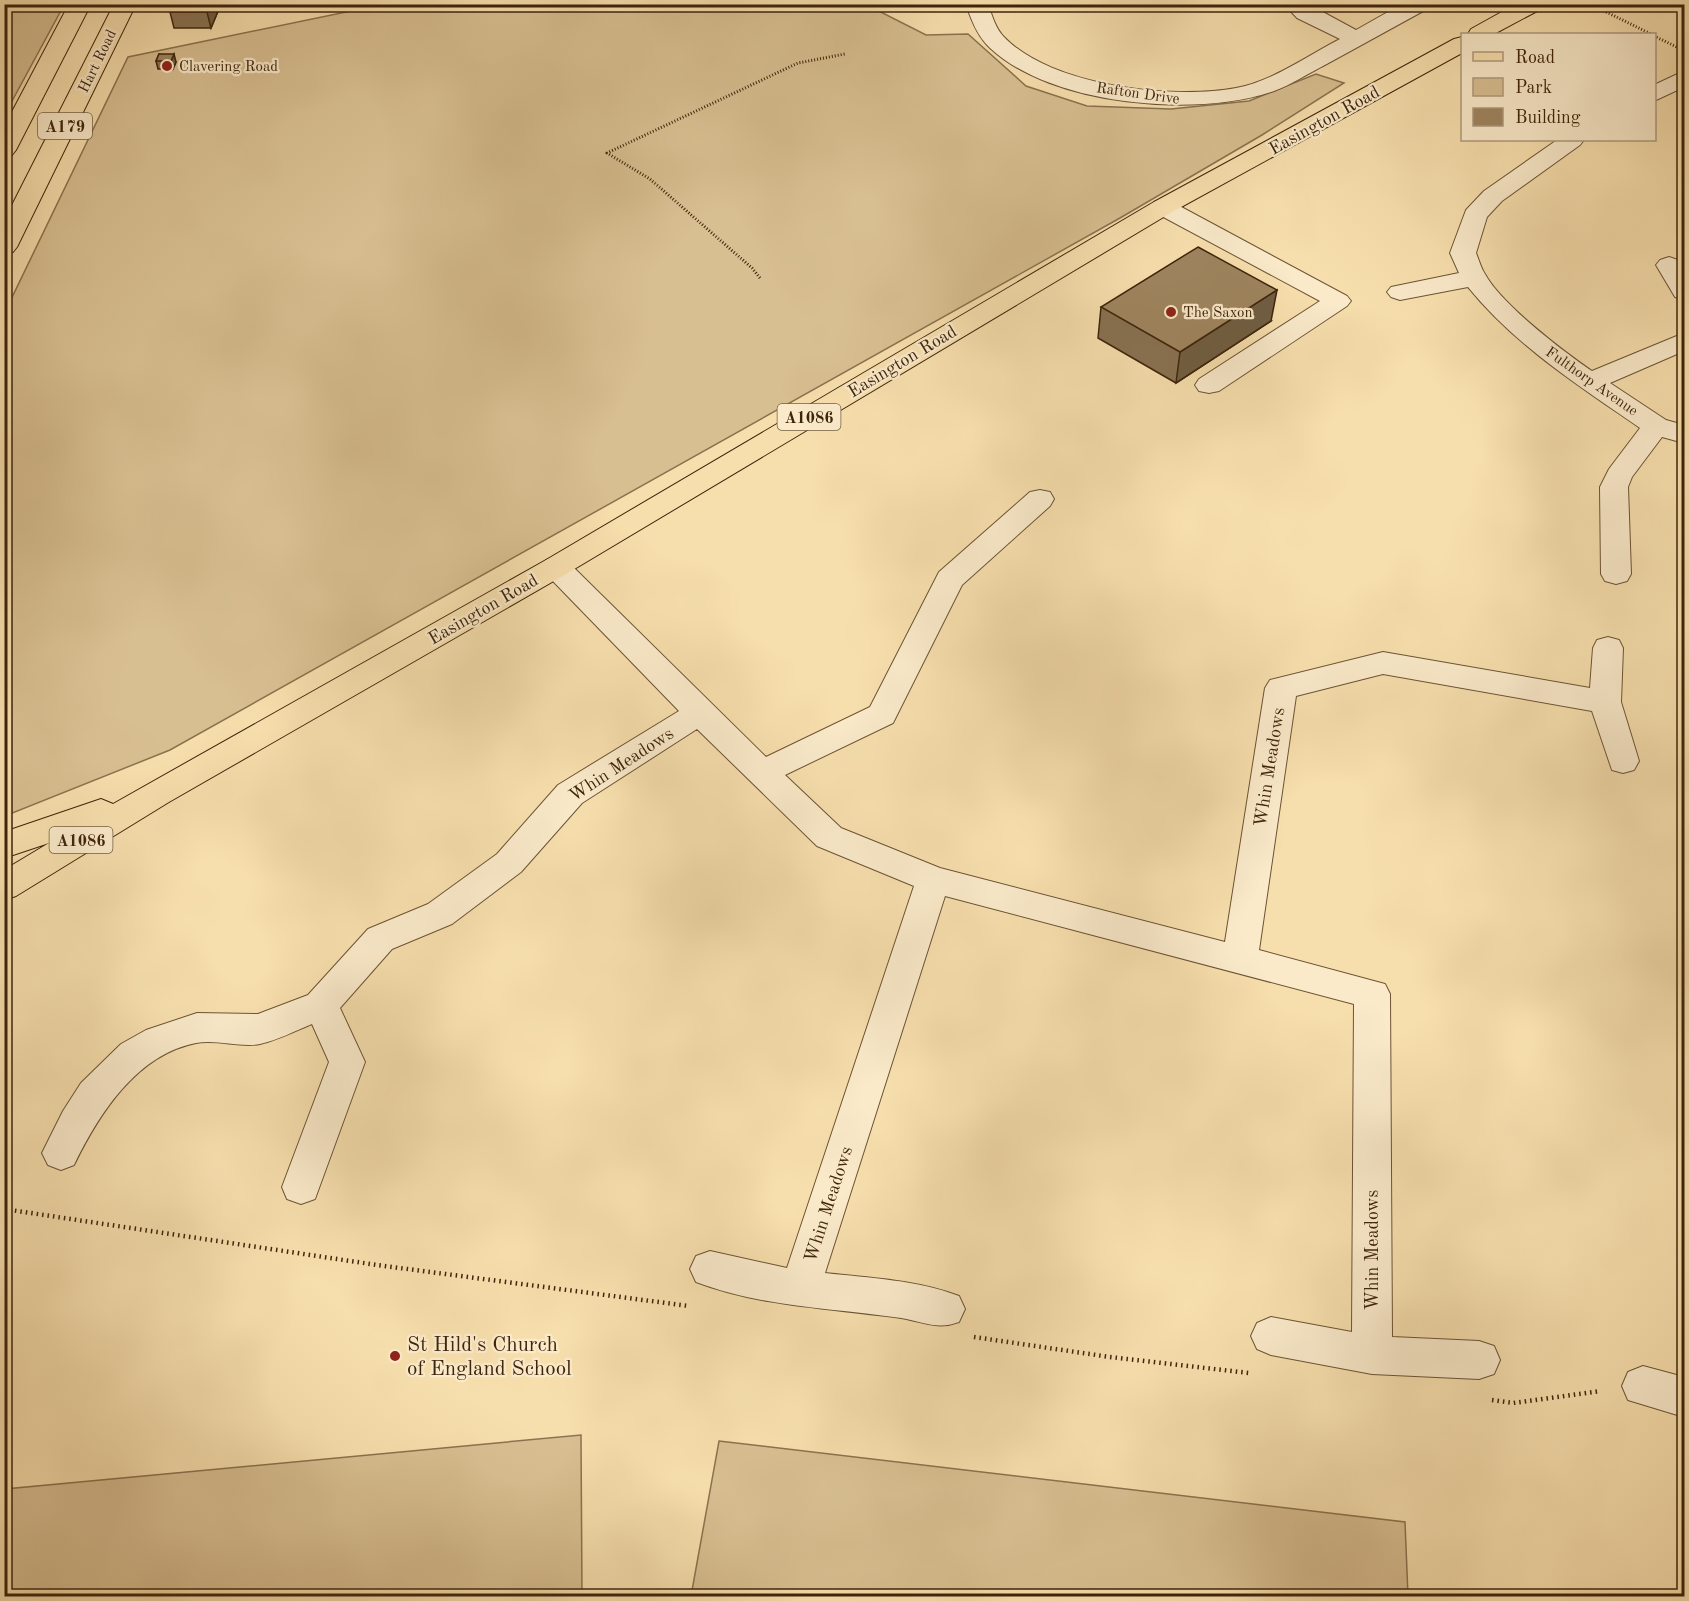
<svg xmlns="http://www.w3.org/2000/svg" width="1689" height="1601" font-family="'Old Standard TT',serif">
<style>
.green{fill:#d8bf91;stroke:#8b724e;stroke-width:1.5}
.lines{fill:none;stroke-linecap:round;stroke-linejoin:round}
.minor-casing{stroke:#6c5334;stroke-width:2}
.major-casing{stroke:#3e240b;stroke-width:2}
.highway-casing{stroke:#3e240b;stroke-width:2}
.path-far1{stroke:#3e240b;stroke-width:3;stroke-dasharray:1 2;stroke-linecap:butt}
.path{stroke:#3e240b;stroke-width:4.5;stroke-dasharray:1.5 4;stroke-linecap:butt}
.minor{fill:#faeaca;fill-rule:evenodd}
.major{fill:#f7dfad;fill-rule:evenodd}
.highway{fill:#f7dfad;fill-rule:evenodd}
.wall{fill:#887252;stroke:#3e240b;stroke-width:1.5}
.shaded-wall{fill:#6f5d42;stroke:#3e240b;stroke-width:1.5}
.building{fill:#9e855f;stroke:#3e240b;stroke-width:1.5}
.poi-dot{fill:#8f2418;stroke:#faeaca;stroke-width:2}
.labels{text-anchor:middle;stroke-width:4.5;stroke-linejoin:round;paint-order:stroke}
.far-street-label{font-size:15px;fill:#3e240b;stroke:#faeaca}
.far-poi-label{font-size:15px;fill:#3e240b;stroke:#faeaca;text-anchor:start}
.shield{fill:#faeaca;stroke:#765f44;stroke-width:1.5}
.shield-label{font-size:16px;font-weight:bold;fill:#3e240b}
.street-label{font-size:18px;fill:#3e240b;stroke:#faeaca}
.near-poi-label{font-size:21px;fill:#3e240b;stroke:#faeaca;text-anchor:start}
</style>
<rect width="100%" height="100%" fill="#f7dfad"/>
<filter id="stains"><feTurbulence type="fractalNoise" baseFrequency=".00333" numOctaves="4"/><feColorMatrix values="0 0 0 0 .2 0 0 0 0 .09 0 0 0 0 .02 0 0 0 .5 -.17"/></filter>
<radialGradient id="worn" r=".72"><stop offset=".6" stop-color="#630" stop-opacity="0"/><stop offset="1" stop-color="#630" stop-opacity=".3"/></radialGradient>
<g class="green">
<polygon points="5,4 64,5 5,114 4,5"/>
<polygon points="380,5 867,5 926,35 968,34 1026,86 1087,106 1171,109 1249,101 1316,74 1344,83 1262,135 1120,218 170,750 5,816 4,314 128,57"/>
<polygon points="581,1435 582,1596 5,1596 5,1489"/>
<polygon points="719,1441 1405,1522 1408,1596 691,1596"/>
</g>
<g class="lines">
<g class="minor-casing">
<g id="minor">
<path d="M966,4H988C992,16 996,29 1004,37C1051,86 1172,100 1236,88C1273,81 1307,56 1340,39L1297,18L1284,4H1308L1356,30L1402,4H1429L1427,9C1392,28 1358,47 1323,66C1307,74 1291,85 1274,91C1197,118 1052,106 990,48C978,37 971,20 966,4Z"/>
<polygon points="1684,71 1684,87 1654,101 1654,85"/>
<path d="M1557,140H1584L1580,145L1502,201L1487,217L1476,253C1479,260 1481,268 1485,274C1501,304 1564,352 1592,371L1684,333V351L1610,383L1666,420L1684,425V443L1662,437L1632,477L1628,487L1631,574L1627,581L1616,584L1605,581L1601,574L1600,487L1609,469L1640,428C1578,385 1516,346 1468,287L1400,300L1391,297L1387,292L1391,287L1459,273L1450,253L1466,210L1484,191Z"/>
<polygon points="1163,200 1172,202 1347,296 1351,301 1347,306 1219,391 1209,393 1199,391 1195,385 1199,379 1320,301 1154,212 1151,207 1154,202"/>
<polygon points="1669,257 1678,260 1684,270 1684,300 1675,297 1656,265 1660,260"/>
<path d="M1040,490L1050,492L1054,499L1050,506L962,585L893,723L785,775L841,828L940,868L1225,942L1265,688L1270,680L1383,652L1590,688L1593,648L1597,640L1608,637L1619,640L1623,648L1621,702L1639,761L1634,770L1623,773L1612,770L1592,711L1383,674L1296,696L1259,950L1385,984L1390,994L1392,1337L1479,1341L1494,1346L1500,1360L1494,1374L1479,1379L1372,1374L1271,1355L1257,1349L1251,1336L1257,1323L1271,1317L1352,1332L1354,1004L945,896L825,1273C870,1278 917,1280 959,1296L965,1309L959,1322C938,1330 923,1322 901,1318C832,1308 762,1307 696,1282L690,1269L696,1256L710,1251L787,1268L914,886L817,846L697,729L582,803L521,872L452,924L392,949L340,1008L365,1062L315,1199L301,1204L287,1199L282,1187L329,1062L312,1024C295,1031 278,1040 260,1044C240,1048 217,1039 196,1043C136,1055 99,1114 74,1165L61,1170L48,1165L42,1153L63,1111L81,1083L121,1044L146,1030L197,1013L258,1014L308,995L368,929L428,904L497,854L558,785L679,711L546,574L541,567L546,560L556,557L566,560L766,757L870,707L939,572L1030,492Z"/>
<polygon points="1643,1366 1684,1377 1684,1417 1628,1400 1622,1386 1628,1372"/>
</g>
</g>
<g class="major-casing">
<g id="major">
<polygon points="1516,4 1543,4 1541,9 1494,34 1468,34 1471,29"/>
<polygon points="1462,37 1462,53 1172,212 566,574 169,802 16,896 4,900 4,870 49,843 4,858 4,832 101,799 113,804 546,560 1154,202 1454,39"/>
</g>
</g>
<g class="highway-casing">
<g id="highway">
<polygon points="69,4 91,4 16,150 12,155 4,157 4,127"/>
<polygon points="114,4 136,4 17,247 13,252 4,254 4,221"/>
</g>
</g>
<g class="path-far1">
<polyline points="1590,4 1651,34"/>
<polyline points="1654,36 1681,49"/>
<polyline points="760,278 752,268 650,179 607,153 798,63 845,54"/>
</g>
<g class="path">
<polyline points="4,1209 377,1265 689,1306"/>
<polyline points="974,1337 1110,1357 1249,1373"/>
<polyline points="1492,1400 1513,1403 1601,1391"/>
</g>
<use href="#minor" class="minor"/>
<use href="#major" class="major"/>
<use href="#highway" class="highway"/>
</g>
<g class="wall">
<polygon points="173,4 221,4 211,28 174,28 170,12"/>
<polygon points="159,54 176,62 173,69 158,69 156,61"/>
<polygon points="1101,307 1271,321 1176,383 1098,338"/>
</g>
<g class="shaded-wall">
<polygon points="210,4 221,4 211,28 207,12"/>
<polygon points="174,54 176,62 173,69 171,61"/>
<polygon points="1277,290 1271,321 1176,383 1180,352"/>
</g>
<g class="building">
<polygon points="173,4 210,4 207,12 170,12"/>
<polygon points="159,54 174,54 171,61 156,61"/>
<polygon points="1198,247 1277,290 1180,352 1101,307"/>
</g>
<g class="poi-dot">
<circle cx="167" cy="66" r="6"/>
<circle cx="1171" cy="312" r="6"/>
<circle cx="395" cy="1356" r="6"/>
</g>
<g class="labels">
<g class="far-street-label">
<text transform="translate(97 61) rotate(-64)" y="5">Hart Road</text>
<text transform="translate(1138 93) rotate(8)" y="5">Rafton Drive</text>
<text transform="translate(1592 381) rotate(35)" y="5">Fulthorp Avenue</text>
</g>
<g class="far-poi-label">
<text x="179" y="71">Clavering Road</text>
<text x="1183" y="317">The Saxon</text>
</g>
<g class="shield">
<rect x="38" y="113" width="54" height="26" rx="4.5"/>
<rect x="777.5" y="404" width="63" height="26" rx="4.5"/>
<rect x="49.5" y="827" width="63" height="26" rx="4.5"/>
</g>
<g class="shield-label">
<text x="65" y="132">A179</text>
<text x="809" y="423">A1086</text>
<text x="81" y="846">A1086</text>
</g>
<g class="street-label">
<text transform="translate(1324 120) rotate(-29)" y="6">Easington Road</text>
<text transform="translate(902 361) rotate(-31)" y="6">Easington Road</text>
<text transform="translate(483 609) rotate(-30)" y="6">Easington Road</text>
<text transform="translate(621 764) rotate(-33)" y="6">Whin Meadows</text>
<text transform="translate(1269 767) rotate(-81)" y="6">Whin Meadows</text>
<text transform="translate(828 1204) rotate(-72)" y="6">Whin Meadows</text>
<text transform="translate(1372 1250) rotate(-90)" y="6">Whin Meadows</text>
</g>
<g class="near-poi-label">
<text x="407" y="1351">St Hild's Church<tspan x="407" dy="24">of England School</tspan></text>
</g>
</g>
<rect width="1689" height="1601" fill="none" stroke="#f7dfad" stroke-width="24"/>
<rect x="6" y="6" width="1677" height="1589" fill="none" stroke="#3e240b" stroke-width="3"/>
<rect x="12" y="12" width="1665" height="1577" fill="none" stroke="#3e240b" stroke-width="1.5"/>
<rect x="1461" y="33" width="195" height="108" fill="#faeaca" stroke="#af9b7e" stroke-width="1.5"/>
<rect x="1473" y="52" width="30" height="9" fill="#f7dfad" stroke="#af9b7e" stroke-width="1.5"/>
<text x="1515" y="63" font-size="18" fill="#3e240b">Road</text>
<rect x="1473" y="78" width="30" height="18" fill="#d8bf91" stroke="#af9b7e" stroke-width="1.5"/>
<text x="1515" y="93" font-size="18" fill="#3e240b">Park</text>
<rect x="1473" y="108" width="30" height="18" fill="#9e855f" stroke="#af9b7e" stroke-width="1.5"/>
<text x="1515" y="123" font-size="18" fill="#3e240b">Building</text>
<rect width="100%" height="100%" filter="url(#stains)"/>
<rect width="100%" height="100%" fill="url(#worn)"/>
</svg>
